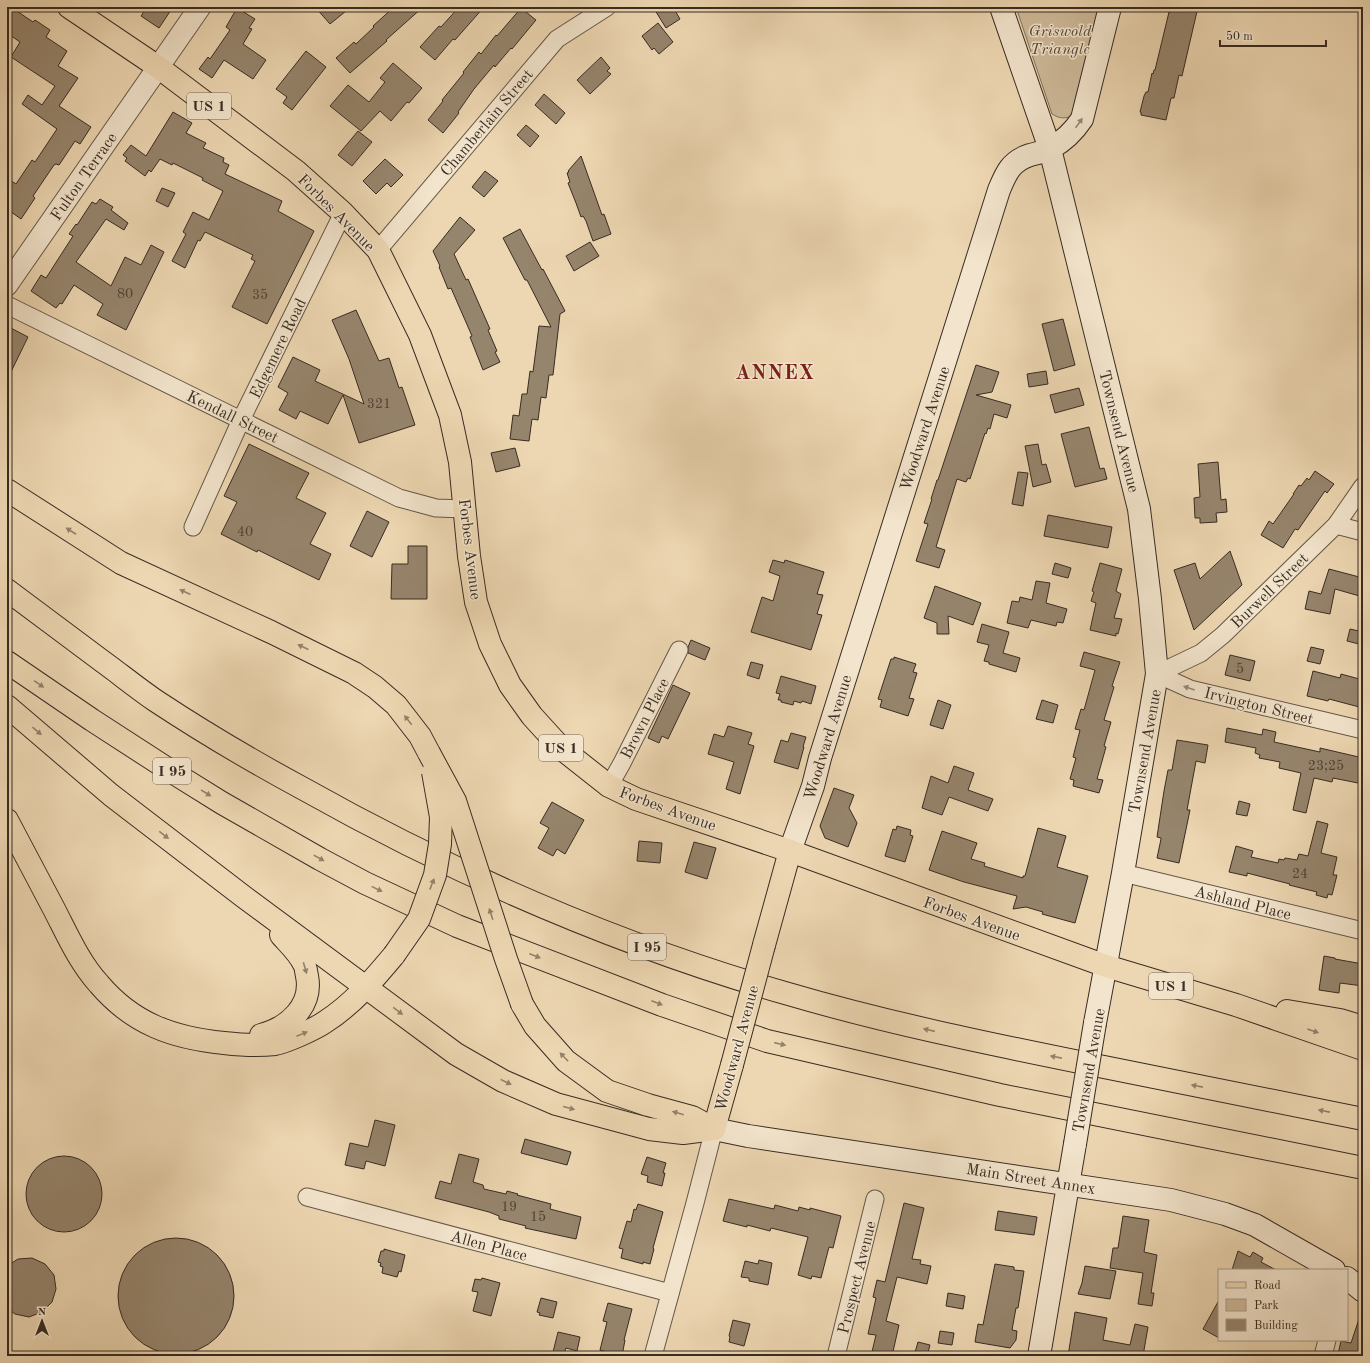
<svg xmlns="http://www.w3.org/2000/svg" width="1370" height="1363" font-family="'Old Standard TT',serif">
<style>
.green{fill:#ceba9a;stroke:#83735e}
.building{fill:#96856d;stroke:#382c23}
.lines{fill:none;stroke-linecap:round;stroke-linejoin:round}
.minor-casing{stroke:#655747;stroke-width:19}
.tertiary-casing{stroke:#655747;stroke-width:23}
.secondary-casing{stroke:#382c23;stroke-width:24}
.primary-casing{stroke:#382c23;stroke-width:24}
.motorway-casing{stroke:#382c23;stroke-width:24}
.minor{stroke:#f3e5cd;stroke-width:17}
.tertiary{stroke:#f3e5cd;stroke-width:21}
.secondary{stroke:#f3e5cd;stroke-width:22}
.primary{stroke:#edd7b2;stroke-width:22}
.motorway{stroke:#edd7b2;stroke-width:22}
.secondary-bridge-casing{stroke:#382c23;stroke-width:24;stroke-linecap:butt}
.primary-bridge-casing{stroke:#382c23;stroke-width:24;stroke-linecap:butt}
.motorway-bridge-casing{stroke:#382c23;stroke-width:24;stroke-linecap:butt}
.secondary-bridge{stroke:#f3e5cd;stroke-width:22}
.primary-bridge{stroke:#edd7b2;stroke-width:22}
.motorway-bridge{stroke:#edd7b2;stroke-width:22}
.oneway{fill:#968878}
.oneway2{fill:#92826a}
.labels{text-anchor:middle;stroke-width:3;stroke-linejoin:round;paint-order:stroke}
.number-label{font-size:14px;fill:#504236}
.shield{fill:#f3e5cd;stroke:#706456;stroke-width:1}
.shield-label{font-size:15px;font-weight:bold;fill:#382c23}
.park-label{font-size:16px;font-style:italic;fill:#56483b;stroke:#f3e5cd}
.street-label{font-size:16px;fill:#382c23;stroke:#f3e5cd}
.district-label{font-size:20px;font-weight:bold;letter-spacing:1px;fill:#7a1f14;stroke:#f3e5cd}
</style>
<rect width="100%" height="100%" fill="#edd7b2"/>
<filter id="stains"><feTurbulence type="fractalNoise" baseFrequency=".005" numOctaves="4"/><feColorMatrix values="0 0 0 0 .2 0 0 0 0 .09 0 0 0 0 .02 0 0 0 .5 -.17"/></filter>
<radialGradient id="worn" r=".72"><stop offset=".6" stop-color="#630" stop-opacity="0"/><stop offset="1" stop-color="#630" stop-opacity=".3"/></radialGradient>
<path class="green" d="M1016,7H1100L1074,115C1066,119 1060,119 1052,114Z"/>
<g class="building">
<polygon points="7,7 11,7 33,22 35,20 50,30 46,37 67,51 58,66 78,78 59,106 91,127 80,144 75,141 59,165 56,164 54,165 33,196 35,198 21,219 7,209 7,178 16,184 32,160 35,162 57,129 22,104 28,95 42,105 55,86 11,57 20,42 7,33"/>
<polygon points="147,7 173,7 159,28 141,16"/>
<polygon points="315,7 351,7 330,24"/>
<polygon points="394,7 423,7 386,40 387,41 350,73 336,58 354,42 356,44 374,27 373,26"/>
<polygon points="459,7 484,7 455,40 453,39 435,60 420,47 439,26 441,27"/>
<polygon points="653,7 673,7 680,19 666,28"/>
<polygon points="1172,7 1198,7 1182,76 1179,75 1174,98 1171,98 1166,120 1141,115 1141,112 1140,112 1144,96 1146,92 1148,92 1152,73 1153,74 1154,70 1155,70 1169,12 1170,12"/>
<polygon points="237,8 255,19 249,28 252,29 243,44 266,60 253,79 224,60 212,78 199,69 208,57 210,59 230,30 226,27"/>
<polygon points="521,8 536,20 512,49 511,48 495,67 494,65 474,89 458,112 459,113 443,133 428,120 443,101 442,100 464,73 463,72 479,52 481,54 496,35 497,36"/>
<polygon points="658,23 673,42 659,54 654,48 652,50 642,36"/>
<polygon points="306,51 326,67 292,110 283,103 287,97 276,89"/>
<polygon points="601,57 610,68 607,71 611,74 590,94 577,80"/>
<polygon points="393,63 422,88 409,103 407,102 391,121 380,111 361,131 330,106 348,85 369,102 385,82 380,78"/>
<polygon points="544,94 565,113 556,124 535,105"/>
<polygon points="173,112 192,123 186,133 206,143 203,148 224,158 223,162 229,165 225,174 282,201 278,211 314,231 267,324 232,307 255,261 251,259 253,255 205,232 200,241 198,240 185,268 172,261 186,234 183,232 193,212 209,220 223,191 202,180 203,178 173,163 172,165 160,159 151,172 149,170 145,176 125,161 127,158 123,155 131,145 146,156"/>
<polygon points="526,125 539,136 530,147 517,135"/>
<polygon points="358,131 372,142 352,166 338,155"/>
<polygon points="581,156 602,215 604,214 611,234 593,241 586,221 583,216 581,217 576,203 568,183 570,182 567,173 569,172 568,171"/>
<polygon points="385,159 403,175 391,187 387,183 376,194 363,181"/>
<polygon points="485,171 498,181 484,197 472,187"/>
<polygon points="162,188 175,193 168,207 156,201"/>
<polygon points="100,199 113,207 111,210 128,223 124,230 106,219 76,262 111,286 125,257 141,265 151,245 164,252 126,330 97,315 103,304 74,285 62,304 60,303 56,308 31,291 41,275 46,278 73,236 69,234 76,224 77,225 92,202 96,204"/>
<polygon points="460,217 475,230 454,254 466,280 468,279 490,329 488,330 497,351 495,352 500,362 483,370 470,337 472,336 451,288 448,289 439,267 440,266 433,251"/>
<polygon points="520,229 542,270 543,269 565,311 560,314 553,375 549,375 546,398 541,397 538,420 532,419 529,441 510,439 513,415 519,416 522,394 527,394 530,371 533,372 539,326 551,327 527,280 525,280 503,238"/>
<polygon points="590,242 599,256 574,271 566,256"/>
<polygon points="356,310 379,361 389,358 399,388 402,387 415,425 359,443 343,395 328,424 300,411 296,419 279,410 288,393 278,387 293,357 320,370 315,381 364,404 349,359 332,320"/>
<polygon points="1063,319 1075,365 1054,371 1042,324"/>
<polygon points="7,326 28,337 7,380"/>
<polygon points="976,365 999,372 992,392 976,395 1011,405 1007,418 994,414 990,429 988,428 986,434 985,433 970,479 968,478 966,482 957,479 936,547 945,550 939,568 916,561 928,524 924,523 932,499 931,499 937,480 938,480"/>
<polygon points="1046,371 1048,384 1029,387 1027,374"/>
<polygon points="1079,388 1084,405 1055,413 1050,395"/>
<polygon points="1089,427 1100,469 1104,468 1107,479 1075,487 1061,434"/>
<polygon points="249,444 309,473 296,498 326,513 310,544 331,554 319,580 258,550 257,552 221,534 237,502 224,496"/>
<polygon points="1038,444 1042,465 1046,464 1051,482 1033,487 1025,446"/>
<polygon points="515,448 520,466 496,472 491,453"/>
<polygon points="1218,462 1221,500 1226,499 1227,512 1216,513 1217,522 1200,523 1200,518 1195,518 1194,498 1200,497 1198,464"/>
<polygon points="1315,471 1334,484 1327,493 1325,491 1298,530 1295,529 1283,548 1261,535 1269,521 1273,524 1294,494 1293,494 1299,485 1301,486 1307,478 1309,480"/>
<polygon points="1018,472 1028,473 1023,506 1012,504"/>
<polygon points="367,511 389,522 372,557 350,546"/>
<polygon points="1048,515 1112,527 1108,548 1044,536"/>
<polygon points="408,546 427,546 427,599 391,599 392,564 408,564"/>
<polygon points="1230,551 1242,585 1194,630 1174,570 1195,563 1200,579"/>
<polygon points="773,560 784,563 785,560 824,572 817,594 823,595 817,614 822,615 811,650 751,632 762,597 773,601 780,576 769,572"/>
<polygon points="1055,563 1071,568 1068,578 1052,574"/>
<polygon points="1100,563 1122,569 1116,591 1121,594 1114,618 1122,619 1118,634 1116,633 1116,636 1090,630 1096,603 1091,601 1094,592 1092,591"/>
<polygon points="1329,569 1363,578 1363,597 1335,589 1330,614 1305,609 1309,591 1321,594"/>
<polygon points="1036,581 1050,583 1046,603 1067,609 1063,623 1057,622 1056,626 1031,620 1028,628 1007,623 1012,601 1019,602 1020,597 1032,600"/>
<polygon points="935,586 981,603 973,625 948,616 949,634 937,634 937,623 924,618"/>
<polygon points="982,624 1009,632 1003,653 1020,658 1016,672 989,664 989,662 984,661 989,645 977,642"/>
<polygon points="1350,629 1363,632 1363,645 1347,641"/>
<polygon points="691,640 710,648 705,660 688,653 688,647"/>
<polygon points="1311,647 1324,650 1320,664 1307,661"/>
<polygon points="1084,652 1120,662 1112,686 1114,687 1104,720 1111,722 1104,746 1106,747 1097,779 1103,780 1099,793 1073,786 1074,780 1070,779 1076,758 1073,757 1080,730 1075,729 1081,709 1084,710 1095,670 1080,666"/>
<polygon points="1230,655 1255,661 1250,681 1225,675"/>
<polygon points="894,657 916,664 913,672 917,673 909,698 914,699 908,716 880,707 882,700 878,699 891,659 894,659"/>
<polygon points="751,662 763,665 759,679 747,675"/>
<polygon points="1313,671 1340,678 1341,674 1363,680 1363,708 1329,699 1328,701 1307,696"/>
<polygon points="781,676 816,686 811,704 802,701 801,703 794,701 793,705 781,702 781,700 778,700 780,694 776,693"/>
<polygon points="673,685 690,693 668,739 662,736 659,743 648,738"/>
<polygon points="938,700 951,705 943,729 930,725"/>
<polygon points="1042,700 1058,705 1053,723 1036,719"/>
<polygon points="728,726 752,733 748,744 754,746 740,794 726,789 734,762 708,754 714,734 724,737"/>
<polygon points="1227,728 1262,735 1263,729 1276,732 1274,742 1320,752 1320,748 1363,758 1363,784 1333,778 1332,782 1314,778 1306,813 1293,810 1301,773 1279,768 1280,762 1259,758 1260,755 1255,753 1256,748 1225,742"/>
<polygon points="791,733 806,737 803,747 804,747 798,769 774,762 781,740 788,742"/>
<polygon points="1177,740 1208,745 1205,763 1196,761 1187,810 1190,810 1179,863 1157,858 1161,839 1161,838 1157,837 1164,791 1168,770 1172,770"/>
<polygon points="954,766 974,773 968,790 993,799 988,811 949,797 942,815 922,808 931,776 948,783"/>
<polygon points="834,788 854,795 849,808 857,823 848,847 825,838 820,826"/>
<polygon points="1239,801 1250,804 1247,816 1236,814"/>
<polygon points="552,802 584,820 565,854 557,849 553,856 538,848 549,828 540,823"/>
<polygon points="1317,821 1328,824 1321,853 1337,857 1333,875 1337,875 1332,895 1328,894 1327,898 1316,895 1317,892 1289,885 1290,884 1247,873 1247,876 1229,872 1236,846 1253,851 1251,857 1278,863 1279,859 1284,860 1285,858 1297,860 1299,854 1308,856"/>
<polygon points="897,826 911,830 910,835 913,836 905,862 885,856 893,829 896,830"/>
<polygon points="1038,828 1066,836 1057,867 1088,876 1075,923 1042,914 1043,912 1026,907 1013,909 1017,896 964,882 929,870 942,831 977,843 971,859 985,863 984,866 1023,878 1023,876 1025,876"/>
<polygon points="639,841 662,843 660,863 637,861"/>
<polygon points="694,842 716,848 707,879 685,872"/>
<polygon points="1324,956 1335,958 1335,959 1363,964 1363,986 1340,983 1339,993 1319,990"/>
<polygon points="375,1120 395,1125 385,1166 366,1161 364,1169 345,1165 350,1143 368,1147"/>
<polygon points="525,1139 571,1152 567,1165 521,1153"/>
<polygon points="459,1154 479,1159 473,1182 483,1185 484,1189 506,1194 507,1191 518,1194 517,1195 551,1204 550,1209 581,1217 576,1239 525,1228 526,1226 499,1219 499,1216 489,1212 435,1198 440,1181 451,1184"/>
<circle cx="64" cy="1194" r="38"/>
<polygon points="647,1157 666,1163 663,1173 665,1173 662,1186 647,1182 648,1176 641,1174"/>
<polygon points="729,1199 774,1209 775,1205 798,1211 799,1207 810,1210 810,1208 841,1216 833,1248 829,1247 821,1278 812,1276 811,1279 798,1275 808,1237 771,1228 770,1231 747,1225 747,1227 723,1221"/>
<polygon points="904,1203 924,1208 912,1259 921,1260 920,1264 931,1266 927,1284 897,1277 886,1321 899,1325 892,1356 871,1356 876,1335 868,1334 876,1298 873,1297 877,1280 885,1282"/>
<polygon points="638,1204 663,1212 653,1248 654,1249 650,1264 643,1262 643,1264 621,1258 623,1249 619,1248 627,1221 631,1222 634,1209 636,1210"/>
<polygon points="998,1211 1037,1217 1034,1235 995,1230"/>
<polygon points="1123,1216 1149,1220 1144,1252 1157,1255 1151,1293 1154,1293 1152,1306 1138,1304 1143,1273 1110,1268 1113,1248 1118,1248"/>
<circle cx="176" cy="1296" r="58"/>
<polygon points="384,1249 405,1255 401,1272 399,1271 397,1277 382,1273 383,1267 380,1266 381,1263 378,1262 381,1251 384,1251"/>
<polygon points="1238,1251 1250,1257 1253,1252 1263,1258 1261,1262 1276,1270 1232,1270"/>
<polygon points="32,1258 45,1264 54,1275 56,1289 52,1302 42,1312 29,1317 15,1314 7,1308 7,1266 18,1259"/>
<polygon points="759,1260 772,1263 768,1285 749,1281 749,1278 741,1277 745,1261 758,1264"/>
<polygon points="995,1264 1014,1267 1014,1270 1024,1271 1018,1308 1016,1308 1012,1330 1017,1331 1016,1340 1010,1348 975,1342 978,1324 983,1325"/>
<polygon points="1085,1266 1116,1271 1110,1299 1078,1294 1082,1283"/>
<polygon points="482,1278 500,1283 491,1316 473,1311 478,1292 472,1291 475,1279 481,1280"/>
<polygon points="948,1293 965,1296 963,1309 946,1306"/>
<polygon points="541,1298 557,1302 553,1318 539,1315 540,1313 537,1312"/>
<polygon points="1219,1300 1219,1338 1203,1329"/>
<polygon points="608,1303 632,1309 624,1340 625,1340 622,1356 600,1350 607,1322 603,1321"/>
<polygon points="1075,1312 1107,1318 1103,1340 1130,1345 1135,1324 1148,1327 1143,1356 1068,1356"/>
<polygon points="1361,1313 1363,1313 1363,1356 1347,1356 1338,1354 1341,1341 1351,1343"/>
<polygon points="733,1320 750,1324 744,1346 729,1342 730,1337 729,1336"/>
<polygon points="940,1331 954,1333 952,1345 938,1343"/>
<polygon points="558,1332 580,1337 577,1351 566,1348 563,1356 552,1356"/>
<polygon points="918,1342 930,1345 927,1356 914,1356"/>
</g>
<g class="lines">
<g class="minor-casing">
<g id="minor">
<polyline points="378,250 557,39 607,7"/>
<polyline points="7,305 399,498 436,508 465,509"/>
<polyline points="1336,525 1363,532"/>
<polyline points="193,527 241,420 343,213"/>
<polyline points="1157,674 1201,653 1223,635 1336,525 1363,486"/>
<polyline points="1157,674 1190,689 1363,730"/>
<polyline points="609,786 622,763 679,650"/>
<polyline points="1123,873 1363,931"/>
<polyline points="307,1197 670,1293"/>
<polyline points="653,1356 695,1203 714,1129"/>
<polyline points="836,1356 875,1199"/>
<polyline points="1323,1356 1327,1340"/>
</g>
</g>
<g class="tertiary-casing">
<polyline id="tertiary" points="7,285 200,7"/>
</g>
<g class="secondary-casing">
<g id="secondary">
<polyline points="1001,7 1050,149 1139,509 1150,599 1157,674 1123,873 1095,1023"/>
<path d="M790,851L813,786L820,758L999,190C1006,173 1011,161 1030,155C1037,153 1045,152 1051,148C1064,141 1074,131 1082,119L1110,7"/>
<polyline points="714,1129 748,1136 1171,1200 1225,1214 1255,1225 1334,1270"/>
<polyline points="1347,1278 1363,1291"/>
<polyline points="1039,1356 1075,1144"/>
</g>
</g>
<g class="primary-casing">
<g id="primary">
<polyline points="69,7 158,67 296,171 343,213 378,250 420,335 450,415 460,462 469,556 476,602 490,644 510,685 532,716 562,749 609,786 636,799 790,851 1106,966 1236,1005 1363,1049"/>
<polyline points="764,945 790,851"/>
<polyline points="1287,1011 1340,1020 1363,1027"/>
<polyline points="714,1129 732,1065"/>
</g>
</g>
<g class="motorway-casing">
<g id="motorway">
<polyline points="7,490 121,563 271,632 354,673 375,687 396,705 420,736 429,753"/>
<path d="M7,590C39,614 70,637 102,661C120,674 137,688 156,701C203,732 252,761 302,788C455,874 616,944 785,993C887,1023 990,1044 1094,1065C1184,1083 1273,1101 1363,1119"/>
<polyline points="7,662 92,720 177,775 222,803 320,859 365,883 457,926 662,1005 767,1041 1000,1095 1363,1168"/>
<polyline points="7,706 111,795 244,897 456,1054 503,1081 556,1104 649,1129 683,1133 714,1129"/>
<path d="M7,820C23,850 38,879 54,909C67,934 79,962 99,984C133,1024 173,1038 224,1043C241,1045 258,1046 275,1044C286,1042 315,1029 325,1022C353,1004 373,980 394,955"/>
<polyline points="522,1004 535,1026 566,1061 607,1091 648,1105 692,1117 714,1129"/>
<path d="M261,1035C288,1028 313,1006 307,976C306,972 306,967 304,964C299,953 289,944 281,935"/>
</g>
</g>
<use href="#minor" class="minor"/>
<use href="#tertiary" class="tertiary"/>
<use href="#secondary" class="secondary"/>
<use href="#primary" class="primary"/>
<use href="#motorway" class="motorway"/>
<g class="secondary-bridge-casing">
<polyline id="secondary-bridge" points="1075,1144 1095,1023"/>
</g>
<g class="primary-bridge-casing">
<polyline id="primary-bridge" points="732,1065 764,945"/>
</g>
<g class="motorway-bridge-casing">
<g id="motorway-bridge">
<polyline points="429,753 455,801 506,959 522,1004"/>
<polyline points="394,955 419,919 435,875 440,844 441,817 433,772"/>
</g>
</g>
<use href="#secondary-bridge" class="secondary-bridge"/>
<use href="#primary-bridge" class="primary-bridge"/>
<use href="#motorway-bridge" class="motorway-bridge"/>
</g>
<defs><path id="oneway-solid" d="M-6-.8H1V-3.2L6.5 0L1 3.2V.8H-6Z"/></defs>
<g class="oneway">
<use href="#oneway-solid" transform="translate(1079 123) rotate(-55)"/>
<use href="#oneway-solid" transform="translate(1189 688) rotate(-161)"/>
</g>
<g class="oneway2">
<use href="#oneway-solid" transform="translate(71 531) rotate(-147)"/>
<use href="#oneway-solid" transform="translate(185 592) rotate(-155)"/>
<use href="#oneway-solid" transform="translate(303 647) rotate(-155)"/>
<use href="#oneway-solid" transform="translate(39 684) rotate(35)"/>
<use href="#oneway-solid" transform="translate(408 720) rotate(-128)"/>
<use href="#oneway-solid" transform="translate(37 731) rotate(41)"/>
<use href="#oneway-solid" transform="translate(206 793) rotate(32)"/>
<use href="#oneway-solid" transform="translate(164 835) rotate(38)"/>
<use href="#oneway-solid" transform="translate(319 858) rotate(29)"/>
<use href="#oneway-solid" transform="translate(432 884) rotate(-69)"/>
<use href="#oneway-solid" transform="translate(377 889) rotate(26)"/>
<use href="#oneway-solid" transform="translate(491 914) rotate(-108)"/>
<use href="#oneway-solid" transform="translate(535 956) rotate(21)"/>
<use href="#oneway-solid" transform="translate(305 968) rotate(74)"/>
<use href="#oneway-solid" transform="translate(657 1003) rotate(21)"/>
<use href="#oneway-solid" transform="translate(398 1011) rotate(37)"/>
<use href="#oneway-solid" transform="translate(929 1030) rotate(-167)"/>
<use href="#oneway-solid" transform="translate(1313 1031) rotate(19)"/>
<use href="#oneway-solid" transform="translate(302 1034) rotate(-22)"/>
<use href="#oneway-solid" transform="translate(780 1044) rotate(13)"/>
<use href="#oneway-solid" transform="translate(564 1057) rotate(-134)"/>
<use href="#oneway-solid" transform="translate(1056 1057) rotate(-169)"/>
<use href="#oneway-solid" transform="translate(506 1082) rotate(26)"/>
<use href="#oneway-solid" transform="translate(1197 1086) rotate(-169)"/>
<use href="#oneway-solid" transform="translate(569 1108) rotate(15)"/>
<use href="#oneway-solid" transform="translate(1324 1111) rotate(-169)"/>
<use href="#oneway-solid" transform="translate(678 1113) rotate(-164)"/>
</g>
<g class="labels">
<g class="number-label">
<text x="125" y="298">80</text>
<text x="260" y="299">35</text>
<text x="379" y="408">321</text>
<text x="245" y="536">40</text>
<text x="1240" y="673">5</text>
<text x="1326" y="770">23;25</text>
<text x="1300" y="878">24</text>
<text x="509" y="1211">19</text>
<text x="538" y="1221">15</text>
</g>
<g class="shield">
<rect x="187" y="93" width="44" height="26" rx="3"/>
<rect x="539" y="735" width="44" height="26" rx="3"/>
<rect x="153" y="758" width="38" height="26" rx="3"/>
<rect x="628" y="934" width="38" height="26" rx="3"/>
<rect x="1149" y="973" width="44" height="26" rx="3"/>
</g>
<g class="shield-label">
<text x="209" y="111">US 1</text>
<text x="561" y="753">US 1</text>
<text x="172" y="776">I 95</text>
<text x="647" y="952">I 95</text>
<text x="1171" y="991">US 1</text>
</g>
<g class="park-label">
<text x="1060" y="36">Griswold<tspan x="1060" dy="18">Triangle</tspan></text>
</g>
<g class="street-label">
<text transform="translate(486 122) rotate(-50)" y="6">Chamberlain Street</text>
<text transform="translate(83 176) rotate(-55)" y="6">Fulton Terrace</text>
<text transform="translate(337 212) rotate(45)" y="6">Forbes Avenue</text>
<text transform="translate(277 348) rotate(-64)" y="6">Edgemere Road</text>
<text transform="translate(233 416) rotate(26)" y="6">Kendall Street</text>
<text transform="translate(924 428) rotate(-72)" y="6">Woodward Avenue</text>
<text transform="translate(1120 431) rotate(76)" y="6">Townsend Avenue</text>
<text transform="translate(471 549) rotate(83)" y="6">Forbes Avenue</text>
<text transform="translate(1269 590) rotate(-44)" y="6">Burwell Street</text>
<text transform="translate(1259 705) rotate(14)" y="6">Irvington Street</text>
<text transform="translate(644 718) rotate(-63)" y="6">Brown Place</text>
<text transform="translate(827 737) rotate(-73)" y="6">Woodward Avenue</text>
<text transform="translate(1144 751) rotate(-80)" y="6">Townsend Avenue</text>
<text transform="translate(668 808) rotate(20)" y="6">Forbes Avenue</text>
<text transform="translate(1243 902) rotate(14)" y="6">Ashland Place</text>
<text transform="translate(972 918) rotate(20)" y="6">Forbes Avenue</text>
<text transform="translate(736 1048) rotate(-75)" y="6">Woodward Avenue</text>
<text transform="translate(1088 1070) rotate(-80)" y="6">Townsend Avenue</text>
<text transform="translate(1031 1178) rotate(9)" y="6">Main Street Annex</text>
<text transform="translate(489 1245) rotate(15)" y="6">Allen Place</text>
<text transform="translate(856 1277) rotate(-76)" y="6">Prospect Avenue</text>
</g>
<g class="district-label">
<text x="775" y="379">ANNEX</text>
</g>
</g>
<rect width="1370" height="1363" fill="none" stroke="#edd7b2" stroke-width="24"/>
<rect x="8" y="8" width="1354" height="1347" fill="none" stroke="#382c23" stroke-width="2"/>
<rect x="12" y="12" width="1346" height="1339" fill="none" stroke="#382c23"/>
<rect x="1218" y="1269" width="130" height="72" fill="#f3e5cd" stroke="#a89b89"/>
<rect x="1226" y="1282" width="20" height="6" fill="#edd7b2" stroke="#a89b89"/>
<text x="1254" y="1289" font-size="12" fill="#382c23">Road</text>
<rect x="1226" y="1299" width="20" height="12" fill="#ceba9a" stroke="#a89b89"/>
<text x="1254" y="1309" font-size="12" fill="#382c23">Park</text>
<rect x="1226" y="1319" width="20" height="12" fill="#96856d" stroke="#a89b89"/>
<text x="1254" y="1329" font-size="12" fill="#382c23">Building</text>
<g transform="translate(42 1321)" stroke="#f3e5cd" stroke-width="3" paint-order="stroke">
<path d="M0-3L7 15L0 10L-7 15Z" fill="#382c23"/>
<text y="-6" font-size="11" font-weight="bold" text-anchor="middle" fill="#382c23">N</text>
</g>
<path d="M1220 40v6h106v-6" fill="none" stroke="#382c23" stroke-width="2"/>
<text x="1226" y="40" font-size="12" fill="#382c23" stroke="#f3e5cd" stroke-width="3" paint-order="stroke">50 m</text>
<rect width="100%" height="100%" filter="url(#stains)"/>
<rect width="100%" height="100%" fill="url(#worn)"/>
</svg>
